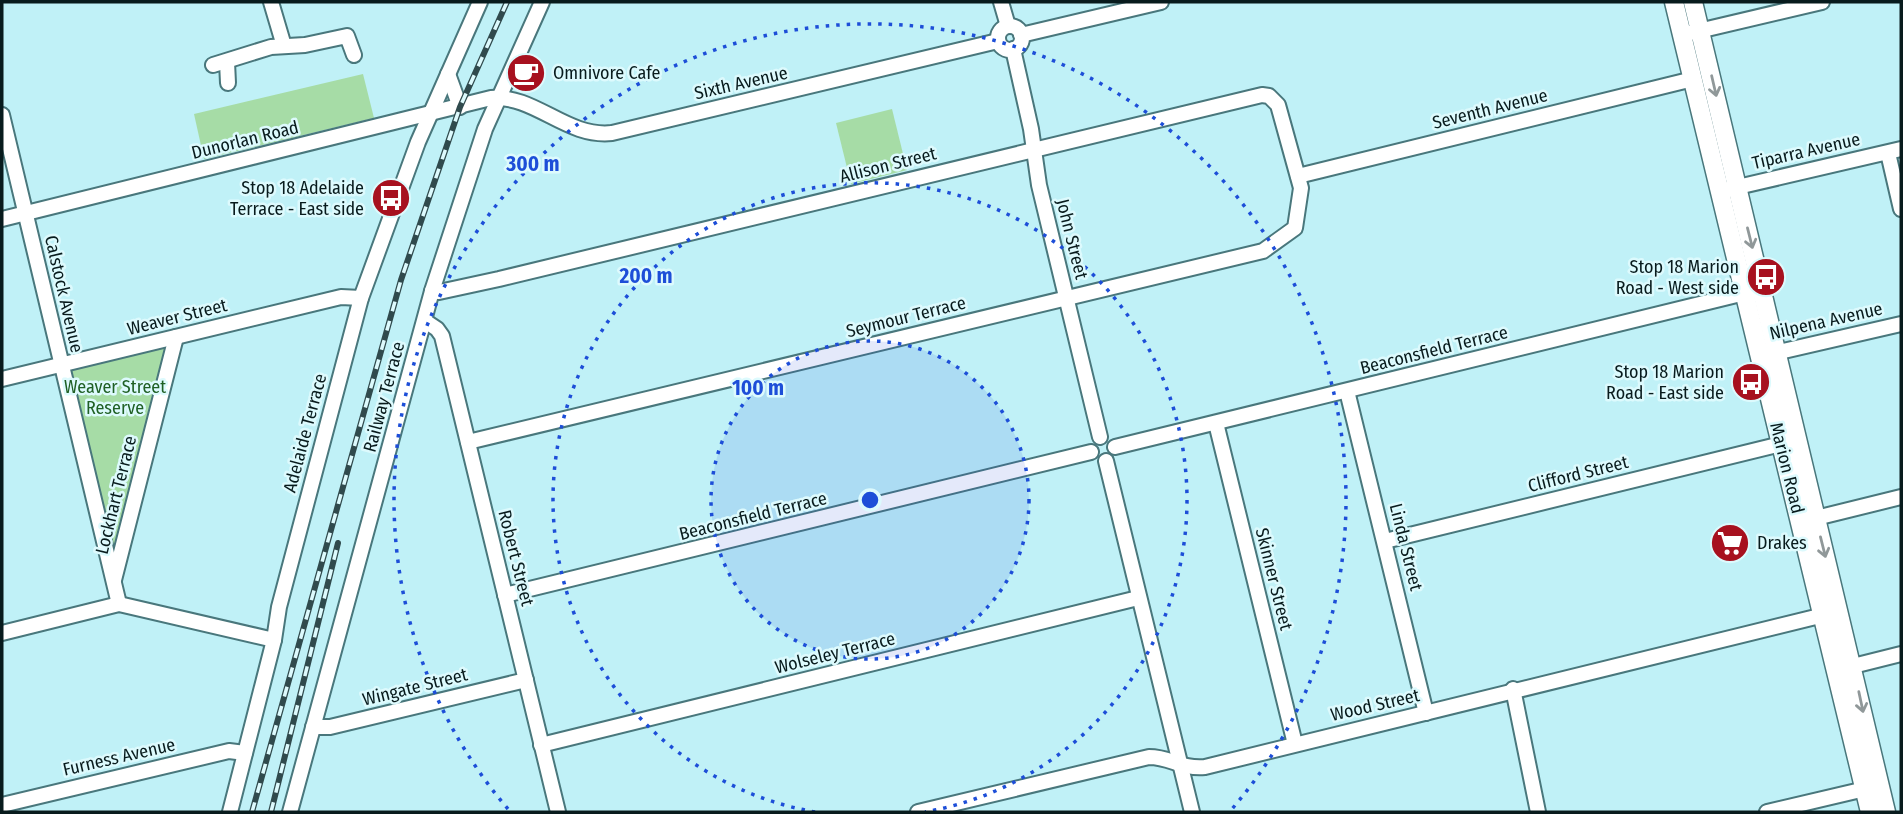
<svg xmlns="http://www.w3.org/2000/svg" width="1903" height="814" font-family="'Fira Sans Condensed',sans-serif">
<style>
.green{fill:#a6dca6}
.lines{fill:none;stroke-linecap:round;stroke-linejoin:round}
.minor-casing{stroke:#49777c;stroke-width:18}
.major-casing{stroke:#49777c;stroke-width:21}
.minor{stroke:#fff;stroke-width:14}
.major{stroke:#fff;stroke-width:18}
.rail-casing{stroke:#304a4d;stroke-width:6}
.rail{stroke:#ddfafd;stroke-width:3.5;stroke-dasharray:10;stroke-linecap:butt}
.oneway{stroke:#909899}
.ring{fill:none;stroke:#1d4ed8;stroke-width:3.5;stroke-dasharray:3.5 7}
.labels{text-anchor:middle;stroke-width:5;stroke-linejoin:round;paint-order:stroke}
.poi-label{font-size:18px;fill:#081b1d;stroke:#ddfafd;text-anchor:end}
.street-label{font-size:18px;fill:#081b1d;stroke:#ddfafd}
.park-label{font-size:18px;fill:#1f6024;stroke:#ddfafd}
.centre{fill:#1d4ed8;stroke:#ddfafd;stroke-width:3.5}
.ring-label{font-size:21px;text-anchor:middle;font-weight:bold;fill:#1d4ed8;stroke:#ddfafd;stroke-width:5;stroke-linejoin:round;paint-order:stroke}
</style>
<rect width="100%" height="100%" fill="#c0f1f7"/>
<g class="green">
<polygon points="363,74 374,118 204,159 194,114"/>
<polygon points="892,109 907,170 851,184 836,123"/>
<polygon points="170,345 114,557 69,369"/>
</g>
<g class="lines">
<g class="minor-casing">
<g id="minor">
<polyline points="271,2 284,46"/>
<polyline points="1001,2 1008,26"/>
<circle cx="1010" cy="38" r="12"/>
<polyline points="1690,33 1822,2"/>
<polyline points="1021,35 1161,2"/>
<polyline points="1013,49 1031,129 1039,185 1100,437"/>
<polyline points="227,62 228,83"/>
<polyline points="213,65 271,47 305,45 347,36 354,55"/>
<polyline points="448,74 460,107"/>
<polyline points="2,115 119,604"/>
<polyline points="1888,153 1901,209"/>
<polyline points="1298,176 1693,79"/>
<polyline points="1729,189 1901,149"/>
<path d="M2,219L491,98C536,95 566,138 612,133L998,41"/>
<polyline points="432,291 439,292 499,279 1262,95 1269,96 1278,105 1301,188 1295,228 1263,251 468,442"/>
<polyline points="425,321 437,329 442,336 558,812"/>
<polyline points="1766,355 1901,324"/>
<polyline points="2,379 341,297 361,298"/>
<polyline points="1347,391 1426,713"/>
<polyline points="1216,423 1295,744"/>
<polyline points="1115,447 1753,291"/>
<polyline points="1106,461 1192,812"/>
<polyline points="1816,518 1901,497"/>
<polyline points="1385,541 1781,444"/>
<polyline points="114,580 176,337"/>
<polyline points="505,595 1091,452"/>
<polyline points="2,633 119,604 274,640"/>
<polyline points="1853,666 1901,654"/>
<polyline points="1513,689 1538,812"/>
<polyline points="313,727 330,727 526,680"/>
<polyline points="541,745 1138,598"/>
<polyline points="2,805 229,751 245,753"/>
<polyline points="230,812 274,640 279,607 361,298 418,142 480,2"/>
<polyline points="290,812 432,291 485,129 542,2"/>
<path d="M918,812L1149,757C1171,757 1180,769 1205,767L1832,613"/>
<polyline points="1767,812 1865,789"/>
</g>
</g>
<g class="major-casing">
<g id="major">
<polyline points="1674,2 1870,812"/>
<polyline points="1693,2 1886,812"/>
</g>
</g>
<use href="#minor" class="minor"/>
<use href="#major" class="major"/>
<g class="rail-casing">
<g id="rail">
<polyline points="252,812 401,280 460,107 507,2"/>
<polyline points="271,812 338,543"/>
</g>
</g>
<use href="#rail" class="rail"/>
</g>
<defs><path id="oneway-shaft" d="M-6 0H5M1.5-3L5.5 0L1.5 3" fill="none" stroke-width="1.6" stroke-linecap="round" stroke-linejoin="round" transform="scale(1.75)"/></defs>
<g class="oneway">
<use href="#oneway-shaft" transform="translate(1714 86) rotate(77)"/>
<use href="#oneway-shaft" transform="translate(1750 238) rotate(76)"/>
<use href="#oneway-shaft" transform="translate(1823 547) rotate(76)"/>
<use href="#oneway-shaft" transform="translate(1861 702) rotate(78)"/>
</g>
<circle cx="870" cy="500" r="159" fill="#1d4ed8" fill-opacity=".12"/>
<g class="ring">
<circle cx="870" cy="500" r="159"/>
<path d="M815 812A317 317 0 1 1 925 812"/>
<path d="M508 809A476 476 0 1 1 1232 809"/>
</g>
<defs>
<g id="cafe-disc" transform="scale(2.0125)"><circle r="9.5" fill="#a7111f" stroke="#ddfafd"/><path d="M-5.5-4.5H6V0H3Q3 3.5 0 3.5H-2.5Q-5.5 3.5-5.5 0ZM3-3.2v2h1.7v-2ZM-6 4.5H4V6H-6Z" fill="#fff"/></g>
<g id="bus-disc" transform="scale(2.0125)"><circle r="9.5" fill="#a7111f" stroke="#ddfafd"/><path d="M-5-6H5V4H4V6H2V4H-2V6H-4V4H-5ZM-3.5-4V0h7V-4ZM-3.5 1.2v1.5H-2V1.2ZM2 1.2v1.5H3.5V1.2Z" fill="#fff"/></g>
<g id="supermarket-disc" transform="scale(2.0125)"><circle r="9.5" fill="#a7111f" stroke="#ddfafd"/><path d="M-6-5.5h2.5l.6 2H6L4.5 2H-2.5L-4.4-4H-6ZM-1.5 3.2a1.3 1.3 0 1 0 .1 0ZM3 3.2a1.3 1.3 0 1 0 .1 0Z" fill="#fff"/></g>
</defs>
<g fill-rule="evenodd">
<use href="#cafe-disc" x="526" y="73"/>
<use href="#bus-disc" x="391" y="198"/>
<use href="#bus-disc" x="1766" y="277"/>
<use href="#bus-disc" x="1751" y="382"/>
<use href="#supermarket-disc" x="1730" y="543"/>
</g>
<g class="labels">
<g class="poi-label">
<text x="553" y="79" text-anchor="start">Omnivore Cafe</text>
<text x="364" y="194">Stop 18 Adelaide<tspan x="364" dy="21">Terrace - East side</tspan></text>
<text x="1739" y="273">Stop 18 Marion<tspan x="1739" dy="21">Road - West side</tspan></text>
<text x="1724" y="378">Stop 18 Marion<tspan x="1724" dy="21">Road - East side</tspan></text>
<text x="1757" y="549" text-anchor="start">Drakes</text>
</g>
<g class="street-label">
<text transform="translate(741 83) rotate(-13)" y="6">Sixth Avenue</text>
<text transform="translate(1490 109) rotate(-14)" y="6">Seventh Avenue</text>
<text transform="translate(245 140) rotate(-14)" y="6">Dunorlan Road</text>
<text transform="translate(1806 151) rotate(-13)" y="6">Tiparra Avenue</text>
<text transform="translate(888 165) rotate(-14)" y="6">Allison Street</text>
<text transform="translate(1072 239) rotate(76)" y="6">John Street</text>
<text transform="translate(64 294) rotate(77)" y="6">Calstock Avenue</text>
<text transform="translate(177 317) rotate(-14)" y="6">Weaver Street</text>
<text transform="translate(906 317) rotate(-14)" y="6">Seymour Terrace</text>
<text transform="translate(1826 321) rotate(-13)" y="6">Nilpena Avenue</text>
<text transform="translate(1434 350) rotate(-14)" y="6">Beaconsfield Terrace</text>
<text transform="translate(384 397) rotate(-75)" y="6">Railway Terrace</text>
<text transform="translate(305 433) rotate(-75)" y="6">Adelaide Terrace</text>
<text transform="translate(1787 468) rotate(76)" y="6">Marion Road</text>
<text transform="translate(1578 474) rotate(-14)" y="6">Clifford Street</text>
<text transform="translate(116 495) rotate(-76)" y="6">Lockhart Terrace</text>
<text transform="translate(753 516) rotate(-14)" y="6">Beaconsfield Terrace</text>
<text transform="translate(1406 547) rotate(76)" y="6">Linda Street</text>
<text transform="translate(516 558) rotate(76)" y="6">Robert Street</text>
<text transform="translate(1274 579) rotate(76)" y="6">Skinner Street</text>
<text transform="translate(835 653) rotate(-14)" y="6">Wolseley Terrace</text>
<text transform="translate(415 687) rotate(-14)" y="6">Wingate Street</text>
<text transform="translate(1375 705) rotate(-13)" y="6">Wood Street</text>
<text transform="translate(119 757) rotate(-13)" y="6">Furness Avenue</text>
</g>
<g class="park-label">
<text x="115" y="393">Weaver Street<tspan x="115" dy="21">Reserve</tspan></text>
</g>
</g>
<circle cx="870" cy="500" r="10" class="centre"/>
<g class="ring-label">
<text x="533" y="171">300 m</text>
<text x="646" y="283">200 m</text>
<text x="758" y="395">100 m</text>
</g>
<rect width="1903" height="814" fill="none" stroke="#081b1d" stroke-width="7"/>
</svg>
